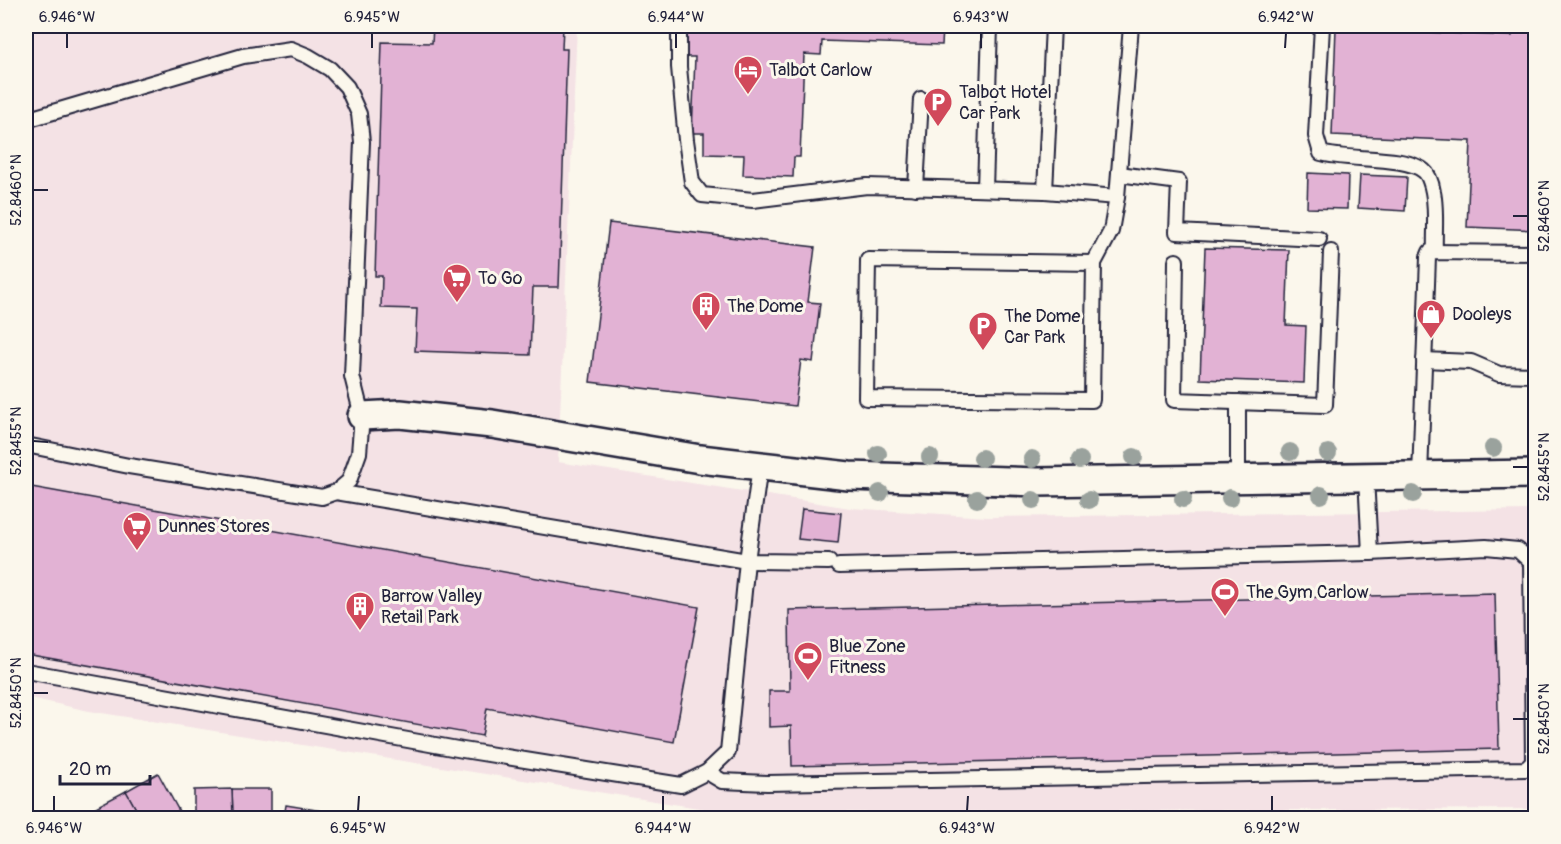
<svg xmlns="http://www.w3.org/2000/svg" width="1561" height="844" font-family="Pangolin,sans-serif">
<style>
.built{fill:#f4e2e5}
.building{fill:#e2b2d4;stroke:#22223b;stroke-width:1.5}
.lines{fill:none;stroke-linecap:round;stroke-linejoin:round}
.service-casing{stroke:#22223b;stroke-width:18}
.minor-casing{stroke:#22223b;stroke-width:32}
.service{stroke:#fbf7ec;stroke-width:14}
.minor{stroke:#fbf7ec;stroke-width:27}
.tree{fill:#9aa29d}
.ticks{fill:none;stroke:#22223b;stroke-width:2}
.labels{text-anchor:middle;stroke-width:6;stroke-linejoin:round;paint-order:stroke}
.poi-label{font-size:18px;fill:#22223b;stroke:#fbf7ec;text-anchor:start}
.neatline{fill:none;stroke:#22223b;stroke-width:2}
.ticks-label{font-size:15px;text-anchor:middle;fill:#22223b}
</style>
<rect width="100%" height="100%" fill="#fbf7ec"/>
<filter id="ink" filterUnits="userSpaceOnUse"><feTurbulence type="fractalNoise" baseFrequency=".0167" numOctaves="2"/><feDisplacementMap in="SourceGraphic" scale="12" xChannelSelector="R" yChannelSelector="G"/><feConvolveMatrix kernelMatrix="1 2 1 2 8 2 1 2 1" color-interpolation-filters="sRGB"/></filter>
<g filter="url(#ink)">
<polygon class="built" points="42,26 577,26 558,462 850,508 987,517 1535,510 1535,809 730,813 89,711 26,697 26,30"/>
<g class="building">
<polygon points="433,26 563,26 562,49 567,49 559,287 533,287 530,355 415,351 417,309 381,308 382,276 375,276 382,42 432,43"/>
<polygon points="687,26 956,26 956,29 943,29 942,45 822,41 821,55 804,54 800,157 794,157 793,177 743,175 744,155 704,154 704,133 692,133 695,57 686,57"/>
<polygon points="1513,26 1536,26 1536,230 1467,227 1471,141 1332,135 1336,28 1512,36"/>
<polygon points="1308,173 1348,175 1347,209 1307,208"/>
<polygon points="1360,175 1407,177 1405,211 1358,208"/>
<polygon points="609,223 815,247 808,302 820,303 813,362 801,360 795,406 590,382"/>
<polygon points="1205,248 1289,250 1286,325 1306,326 1304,383 1200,379"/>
<polygon points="26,486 699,607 674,742 487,708 482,736 26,654"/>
<polygon points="802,509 841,513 838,543 798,539"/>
<polygon points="1495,593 1499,749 792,766 791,726 769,727 769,691 790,691 789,610"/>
<polygon points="158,773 180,813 170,818 141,818 126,791"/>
<polygon points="232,789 271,789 271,818 233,818"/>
<polygon points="232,789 233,818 194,818 194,790"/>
<polygon points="126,791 141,818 98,818 92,809"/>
<polygon points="286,805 323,811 322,818 284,818"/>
<polygon points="323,811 362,817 361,818 322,818"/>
</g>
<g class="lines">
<g class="service-casing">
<g id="service">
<polyline points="679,26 679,67 686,140 692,182 702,195 753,200 867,186 1045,191 1117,197"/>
<path d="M1322,26L1316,136L1321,153C1347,161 1406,155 1424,171C1429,175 1432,186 1433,192C1437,211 1434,233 1435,252"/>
<polyline points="26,120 243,56 291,49 308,56 330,69 347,87 359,114 362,142 352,376 362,416 359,453 349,481 336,492 322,497 129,466 26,445"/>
<polyline points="1119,174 1179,182 1177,232 1319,239"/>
<polyline points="916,188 921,99"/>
<polyline points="985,189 990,26"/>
<polyline points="1045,191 1053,26"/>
<polyline points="1176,261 1174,400 1325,405 1331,252"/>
<polyline points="1094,263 868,260 866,398 1092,400 1094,263 1111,231 1117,197 1131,26"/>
<polyline points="1424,360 1471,362 1499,374 1536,375"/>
<polyline points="760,466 747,561 829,562"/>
<polyline points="1420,476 1428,257 1430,252 1536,253"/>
<polyline points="1366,477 1370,553"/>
<polyline points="1238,479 1238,402"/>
<polyline points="26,671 463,750 681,785 707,772 728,752 747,561 336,492"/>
<polyline points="707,772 722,781 767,783 1526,769 1533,762 1531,562 1518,550 1486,547 1370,553 839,566"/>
</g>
</g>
<g class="minor-casing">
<polyline id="minor" points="362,416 400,414 492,424 700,459 849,476 1037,482 1536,474"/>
</g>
<use href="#service" class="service"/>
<use href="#minor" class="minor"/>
</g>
<g class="tree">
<circle cx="1493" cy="448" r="9"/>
<circle cx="1290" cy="452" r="9"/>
<circle cx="1328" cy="453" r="9"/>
<circle cx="878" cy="454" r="9"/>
<circle cx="930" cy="457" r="9"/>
<circle cx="1134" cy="457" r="9"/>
<circle cx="982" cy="458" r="9"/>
<circle cx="1032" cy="459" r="9"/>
<circle cx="1080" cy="460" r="9"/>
<circle cx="880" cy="493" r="9"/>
<circle cx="1413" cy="494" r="9"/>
<circle cx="1321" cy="495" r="9"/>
<circle cx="1230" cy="498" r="9"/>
<circle cx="977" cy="499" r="9"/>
<circle cx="1183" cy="499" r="9"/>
<circle cx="1033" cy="500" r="9"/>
<circle cx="1089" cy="500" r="9"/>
</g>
</g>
<path class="ticks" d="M67,48V33M372,48V33M676,48V33M981,48V33M1285,48L1286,33M33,190H48M1513,216H1528M33,441L48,442M1513,467H1528M33,693H48M1513,719H1528M54,811V796M358,811L359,796M663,811V796M967,811L968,796M1272,811V796"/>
<defs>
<g id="hotel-pin" transform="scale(1.5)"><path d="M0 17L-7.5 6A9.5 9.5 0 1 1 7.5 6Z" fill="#d1495b" stroke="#fbf7ec"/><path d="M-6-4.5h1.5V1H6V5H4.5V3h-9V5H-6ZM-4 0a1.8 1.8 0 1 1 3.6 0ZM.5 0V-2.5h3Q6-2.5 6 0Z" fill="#fff"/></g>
<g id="parking-pin" transform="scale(1.5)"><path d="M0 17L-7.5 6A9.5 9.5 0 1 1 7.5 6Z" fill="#d1495b" stroke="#fbf7ec"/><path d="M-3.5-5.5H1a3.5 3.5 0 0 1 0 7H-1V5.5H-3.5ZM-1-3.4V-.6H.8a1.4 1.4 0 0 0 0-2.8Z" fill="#fff"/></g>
<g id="supermarket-pin" transform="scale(1.5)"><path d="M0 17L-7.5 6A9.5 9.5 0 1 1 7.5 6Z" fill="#d1495b" stroke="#fbf7ec"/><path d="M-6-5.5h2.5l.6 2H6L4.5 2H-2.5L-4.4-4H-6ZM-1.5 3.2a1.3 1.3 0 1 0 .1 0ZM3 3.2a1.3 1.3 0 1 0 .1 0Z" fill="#fff"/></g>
<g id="building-pin" transform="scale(1.5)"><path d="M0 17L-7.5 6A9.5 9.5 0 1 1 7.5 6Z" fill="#d1495b" stroke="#fbf7ec"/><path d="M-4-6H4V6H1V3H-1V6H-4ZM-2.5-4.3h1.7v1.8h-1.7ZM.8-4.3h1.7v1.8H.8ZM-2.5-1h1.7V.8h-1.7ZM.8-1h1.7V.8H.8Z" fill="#fff"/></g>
<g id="shop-pin" transform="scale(1.5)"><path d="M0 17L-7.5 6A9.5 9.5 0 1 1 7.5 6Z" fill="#d1495b" stroke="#fbf7ec"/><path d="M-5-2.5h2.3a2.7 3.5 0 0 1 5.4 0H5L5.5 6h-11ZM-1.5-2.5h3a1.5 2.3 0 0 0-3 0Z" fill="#fff"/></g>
<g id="stadium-pin" transform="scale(1.5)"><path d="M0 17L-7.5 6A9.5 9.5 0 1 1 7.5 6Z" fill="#d1495b" stroke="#fbf7ec"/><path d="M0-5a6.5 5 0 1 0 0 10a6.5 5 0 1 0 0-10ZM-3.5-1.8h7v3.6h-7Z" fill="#fff"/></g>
</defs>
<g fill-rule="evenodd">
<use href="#hotel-pin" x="748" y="70"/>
<use href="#parking-pin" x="938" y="102"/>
<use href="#supermarket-pin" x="457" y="278"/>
<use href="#building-pin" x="706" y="306"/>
<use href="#shop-pin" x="1431" y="314"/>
<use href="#parking-pin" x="983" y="326"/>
<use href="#supermarket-pin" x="137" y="526"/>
<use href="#stadium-pin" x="1225" y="592"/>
<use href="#building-pin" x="360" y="606"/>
<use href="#stadium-pin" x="808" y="656"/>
</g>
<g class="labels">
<g class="poi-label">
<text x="769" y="76">Talbot Carlow</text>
<text x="959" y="98">Talbot Hotel<tspan x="959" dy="21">Car Park</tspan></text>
<text x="478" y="284">To Go</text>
<text x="727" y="312">The Dome</text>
<text x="1452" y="320">Dooleys</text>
<text x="1004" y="322">The Dome<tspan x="1004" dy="21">Car Park</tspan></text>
<text x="158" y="532">Dunnes Stores</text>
<text x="1246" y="598">The Gym Carlow</text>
<text x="381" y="602">Barrow Valley<tspan x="381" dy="21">Retail Park</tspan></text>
<text x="829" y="652">Blue Zone<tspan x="829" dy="21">Fitness</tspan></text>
</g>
</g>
<rect width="1561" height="844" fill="none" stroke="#fbf7ec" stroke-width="66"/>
<path d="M60 775v9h90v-9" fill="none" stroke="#22223b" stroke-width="3"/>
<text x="69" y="775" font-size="18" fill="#22223b" stroke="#fbf7ec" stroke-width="4.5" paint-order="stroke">20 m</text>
<rect x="33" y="33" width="1495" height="778" class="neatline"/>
<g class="ticks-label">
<text x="67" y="22">6.946°W</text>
<text x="372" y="22">6.945°W</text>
<text x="676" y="22">6.944°W</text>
<text x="981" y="22">6.943°W</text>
<text x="1286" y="22">6.942°W</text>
<text transform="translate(16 190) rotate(-90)" y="5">52.8460°N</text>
<text transform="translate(1544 216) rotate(-90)" y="5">52.8460°N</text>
<text transform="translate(16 441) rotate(-90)" y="5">52.8455°N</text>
<text transform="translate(1544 467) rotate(-90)" y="5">52.8455°N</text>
<text transform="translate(16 693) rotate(-90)" y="5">52.8450°N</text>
<text transform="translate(1544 719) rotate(-90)" y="5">52.8450°N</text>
<text x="54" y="833">6.946°W</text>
<text x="358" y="833">6.945°W</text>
<text x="663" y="833">6.944°W</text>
<text x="967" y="833">6.943°W</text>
<text x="1272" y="833">6.942°W</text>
</g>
</svg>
